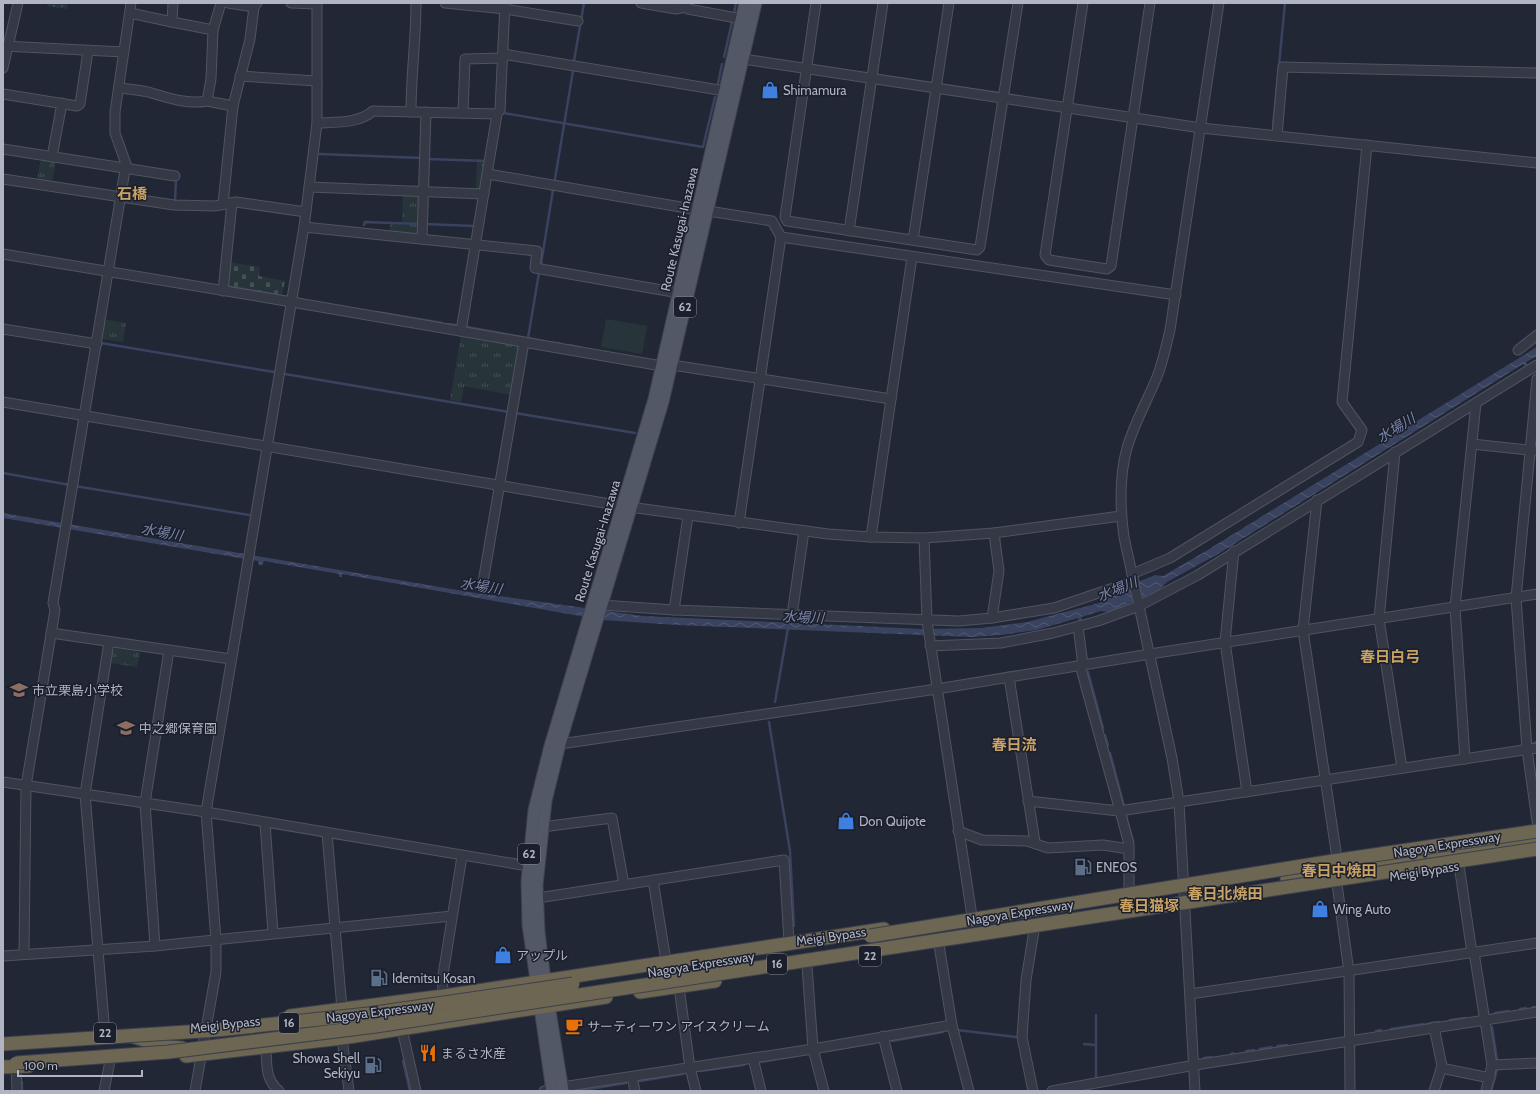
<svg xmlns="http://www.w3.org/2000/svg" width="1540" height="1094" font-family="Cabin,'Noto Sans JP',sans-serif">
<style>
.grass{fill:url(#grass-tufts)}
.cemetery{fill:url(#cemetery-stones)}
.park{fill:url(#park-dots)}
.pitch{fill:#27353a}
.water{fill:url(#water-waves)}
.lines{fill:none;stroke-linecap:round;stroke-linejoin:round}
.stream{stroke:#39425e;stroke-width:2.5}
.minor-casing{stroke:#505461;stroke-width:11}
.major-casing{stroke:#3f4350;stroke-width:13}
.highway-casing{stroke:#3d414e;stroke-width:15}
.minor{stroke:#353946;stroke-width:9}
.major{stroke:#535866;stroke-width:11}
.highway{stroke:#6c6653;stroke-width:13}
.highway-bridge-casing{stroke:#3d414e;stroke-width:15;stroke-linecap:butt}
.highway-bridge{stroke:#6c6653;stroke-width:13}
.labels{text-anchor:middle;stroke-width:3;stroke-linejoin:round;paint-order:stroke}
.shield{fill:#1b1f2b;stroke:#838795;stroke-width:1}
.shield-label{font-size:12px;font-weight:bold;fill:#b0b4c3}
.poi-label{font-size:13px;fill:#b0b4c3;stroke:#1b1f2b;text-anchor:start}
.street-label{font-size:13px;fill:#b0b4c3;stroke:#1b1f2b}
.water-label{font-size:14px;font-style:italic;fill:#7b86a9;stroke:#1b1f2b}
.quarter-label{font-size:15px;font-weight:bold;fill:#c9a265;stroke:#1b1f2b}
</style>
<defs>
<pattern id="grass-tufts" width="24" height="20" patternUnits="userSpaceOnUse"><rect width="24" height="20" fill="#27353a"/><path d="M3 7l-1-3M5 7V3M7 7l1-3M15 17l-1-3M17 17v-4M19 17l1-3" fill="none" stroke="#445055"/></pattern>
<pattern id="cemetery-stones" width="16" height="16" patternUnits="userSpaceOnUse"><rect width="16" height="16" fill="#27353a"/><path d="M2 7V4a2 2 0 0 1 4 0v3zM10 15v-3a2 2 0 0 1 4 0v3z" fill="#445055"/></pattern>
<pattern id="park-dots" width="8" height="8" patternUnits="userSpaceOnUse"><rect width="8" height="8" fill="#27353a"/><path d="M2 2h.1M6 6h.1" fill="none" stroke="#445055" stroke-width="1.8" stroke-linecap="round"/></pattern>
<pattern id="water-waves" width="16" height="10" patternUnits="userSpaceOnUse"><rect width="16" height="10" fill="#39425e"/><path d="M0 5q4-4 8 0t8 0" fill="none" stroke="#535b73"/></pattern>
</defs>
<rect width="100%" height="100%" fill="#222736"/>
<g class="grass">
<polygon points="41,157 56,159 52,183 37,180"/>
<polygon points="477,162 485,162 480,191 476,191"/>
<polygon points="403,194 420,195 421,223 402,222"/>
<polygon points="390,224 420,225 419,236 389,233"/>
<polygon points="103,319 126,323 123,342 101,339"/>
<polygon points="461,335 521,346 512,395 464,386 461,402 450,400"/>
<polygon points="116,648 140,652 137,667 111,663 113,650"/>
</g>
<polygon class="cemetery" points="228,262 260,267 259,276 285,281 282,295 226,286"/>
<polygon class="park" points="48,3 68,3 67,9 47,6"/>
<polygon class="pitch" points="606,319 647,326 642,354 601,347"/>
<polygon class="water" points="1537,347 1537,356 1526,362 1527,365 1525,366 1523,364 1218,554 1167,582 1158,591 1109,612 1101,611 1081,617 1082,620 1079,621 1078,618 1036,630 1001,635 972,637 677,625 602,620 342,574 342,577 339,577 339,574 264,561 262,565 259,565 258,561 3,518 3,513 481,594 482,591 485,591 485,594 643,616 923,629 981,628 1027,622 1099,603 1104,596 1155,575 1163,576 1206,551"/>
<g class="lines">
<g class="stream">
<polyline points="734,13 736,3"/>
<polyline points="724,57 732,22 730,21"/>
<polyline points="574,61 584,3"/>
<polyline points="718,83 722,64"/>
<polyline points="503,113 703,147 715,97"/>
<polyline points="1273,126 1285,3"/>
<polyline points="320,154 422,158"/>
<polyline points="427,159 487,161"/>
<polyline points="555,179 573,71"/>
<polyline points="175,201 176,179"/>
<polyline points="425,224 474,226"/>
<polyline points="364,225 365,222 420,224"/>
<polyline points="541,264 553,190"/>
<polyline points="539,273 528,338 548,342"/>
<polyline points="226,286 277,295"/>
<polyline points="377,312 442,323"/>
<polyline points="447,324 456,325"/>
<polyline points="467,327 522,337"/>
<polyline points="552,342 554,343"/>
<polyline points="101,343 274,372"/>
<polyline points="557,343 561,344"/>
<polyline points="569,345 582,348"/>
<polyline points="285,374 509,412"/>
<polyline points="515,413 635,433"/>
<polyline points="3,473 70,485"/>
<polyline points="75,486 249,515"/>
<polyline points="1088,672 1103,728"/>
<polyline points="775,702 788,628"/>
<polyline points="769,722 790,851 794,926"/>
<polyline points="1105,735 1108,745"/>
<polyline points="1534,743 1537,742"/>
<polyline points="1110,753 1124,806"/>
<polyline points="1126,816 1133,841"/>
<polyline points="1533,1007 1535,1007"/>
<polyline points="1520,1009 1526,1008"/>
<polyline points="1495,1013 1508,1011"/>
<polyline points="1450,1020 1465,1018"/>
<polyline points="1427,1024 1439,1022"/>
<polyline points="1492,1027 1497,1060"/>
<polyline points="1391,1029 1424,1024"/>
<polyline points="957,1030 1016,1037"/>
<polyline points="1376,1031 1381,1030"/>
<polyline points="892,1041 943,1032"/>
<polyline points="1084,1044 1095,1045"/>
<polyline points="1277,1046 1287,1045"/>
<polyline points="1260,1049 1272,1047"/>
<polyline points="826,1051 874,1043"/>
<polyline points="1246,1051 1254,1050"/>
<polyline points="1231,1054 1233,1053"/>
<polyline points="1204,1058 1211,1057"/>
<polyline points="403,1061 410,1091"/>
<polyline points="761,1062 795,1056"/>
<polyline points="700,1071 744,1065"/>
<polyline points="1096,1078 1096,1015"/>
<polyline points="640,1081 683,1074"/>
<polyline points="22,1082 22,1091"/>
<polyline points="578,1091 626,1083"/>
<polyline points="1491,1091 1497,1070"/>
</g>
<g class="minor-casing">
<g id="minor">
<polyline points="173,3 172,22 213,30"/>
<polyline points="228,3 254,7"/>
<polyline points="291,3 317,4"/>
<polyline points="445,3 505,9 578,21"/>
<polyline points="641,3 676,9 686,7"/>
<polyline points="685,3 686,7 688,9 742,19"/>
<polyline points="816,3 785,217 787,221 977,250 980,247 1018,3"/>
<polyline points="1083,3 1045,255 1049,260 1107,269 1111,266 1150,3"/>
<polyline points="130,13 172,22"/>
<polyline points="3,46 124,52"/>
<polyline points="503,54 725,91"/>
<polyline points="743,59 1201,128 1537,163"/>
<polyline points="3,68 18,3"/>
<polyline points="240,76 317,81"/>
<path d="M119,88C129,89 139,90 148,92C166,97 187,105 207,101L211,79L213,30L221,3"/>
<polyline points="3,94 77,106 80,104 88,51"/>
<polyline points="207,101 233,106"/>
<path d="M411,112C411,75 416,39 416,3"/>
<polyline points="463,113 465,59 503,58"/>
<path d="M317,123C335,122 358,124 373,111L497,114"/>
<polyline points="1277,136 1283,67 1537,73"/>
<polyline points="3,149 175,176"/>
<polyline points="52,157 62,103"/>
<polyline points="488,174 698,210"/>
<polyline points="3,179 174,205 215,206 236,202 306,212"/>
<polyline points="309,187 484,194"/>
<polyline points="223,204 233,106 250,39 254,7 257,3"/>
<polyline points="708,211 772,221 781,237 739,523"/>
<polyline points="304,227 537,251 535,268 679,293"/>
<polyline points="849,231 883,3"/>
<polyline points="781,237 1176,295"/>
<polyline points="422,239 426,112"/>
<polyline points="913,240 949,3"/>
<polyline points="3,254 292,302 662,366"/>
<polyline points="223,291 232,203"/>
<polyline points="3,329 97,344"/>
<polyline points="461,331 497,114 500,110 505,3"/>
<polyline points="1518,350 1537,335"/>
<polyline points="672,365 891,399 912,257"/>
<polyline points="1537,379 1516,598 1527,749 1537,821"/>
<polyline points="3,402 622,506 828,534 871,537 924,538 994,533 1121,516"/>
<polyline points="1472,444 1537,451"/>
<polyline points="1395,452 1379,619 1402,768"/>
<polyline points="1317,500 1303,630 1337,858"/>
<polyline points="871,537 891,399"/>
<polyline points="924,538 927,621 972,916"/>
<polyline points="1234,551 1225,642 1247,792"/>
<polyline points="1132,574 1170,558 1358,442 1362,430 1342,402 1367,145"/>
<polyline points="482,588 524,342"/>
<polyline points="602,605 674,610 959,621 992,618 1054,608 1134,581"/>
<polyline points="674,610 688,516"/>
<polyline points="792,615 804,531"/>
<polyline points="992,618 999,571 994,533"/>
<polyline points="1078,626 1083,665"/>
<polyline points="51,633 231,659"/>
<polyline points="930,646 1001,643 1053,633 1098,621 1139,606 1198,575 1537,365"/>
<polyline points="1080,665 1129,844 1129,891"/>
<polyline points="1009,677 1035,842"/>
<polyline points="560,744 937,689 1150,654 1537,594"/>
<polyline points="1465,759 1455,607 1476,403"/>
<polyline points="3,782 206,812 528,866"/>
<polyline points="1028,801 1119,811 1537,748"/>
<polyline points="265,823 273,933"/>
<polyline points="542,827 612,818 624,885"/>
<polyline points="958,831 982,840 1027,841 1048,848 1103,845 1129,849"/>
<polyline points="327,833 342,1009"/>
<polyline points="1459,865 1472,953"/>
<polyline points="653,880 666,961"/>
<polyline points="1337,884 1349,972 1350,1091"/>
<polyline points="538,898 784,860 789,942"/>
<polyline points="939,945 952,1025 969,1091"/>
<polyline points="155,946 145,803 169,650"/>
<polyline points="1474,952 1492,1065 1486,1091"/>
<polyline points="24,954 26,786 55,610 53,603 126,164 115,133 115,112 131,3"/>
<polyline points="3,956 155,946 452,916"/>
<polyline points="807,966 813,1049 824,1091"/>
<polyline points="679,987 690,1068 696,1091"/>
<polyline points="1190,994 1537,943"/>
<polyline points="444,996 442,981 462,856"/>
<polyline points="402,1029 416,1091"/>
<polyline points="105,1034 85,794 109,642"/>
<polyline points="883,1036 897,1091"/>
<polyline points="342,1038 349,1091"/>
<path d="M266,1048C267,1066 265,1079 279,1091"/>
<polyline points="753,1058 761,1091"/>
<polyline points="1492,1065 1537,1063"/>
<polyline points="16,1066 17,1091"/>
<polyline points="1441,1068 1490,1078"/>
<polyline points="632,1077 635,1091"/>
<polyline points="562,1087 813,1049 952,1025"/>
<polyline points="104,1091 110,1061"/>
<polyline points="195,1091 216,972 216,940 206,812 304,227 317,123 317,3"/>
<polyline points="544,1091 552,1090"/>
<polyline points="1033,1091 1022,1037 1026,980 1034,931"/>
<polyline points="1052,1091 1195,1065 1537,1012"/>
<path d="M1195,1091L1179,802L1172,758L1124,537C1120,508 1119,477 1127,448C1134,424 1147,401 1157,377C1163,362 1166,346 1170,330L1219,3"/>
<polyline points="1434,1091 1442,1066 1434,1027"/>
</g>
</g>
<g class="major-casing">
<g id="major">
<polyline points="552,1091 528,925 527,881 534,810 550,746 654,399 745,3"/>
<polyline points="563,1091 545,980 539,932 537,885 546,801 560,744 663,402 756,3"/>
</g>
</g>
<g class="highway-casing">
<g id="highway">
<polyline points="1425,867 1442,856 1537,841"/>
<polyline points="1287,879 1395,861 1434,849"/>
<polyline points="640,992 715,981"/>
<polyline points="290,1016 444,996 884,929"/>
<polyline points="131,1036 169,1047 182,1048"/>
<polyline points="186,1056 342,1038 606,997"/>
<polyline points="3,1067 29,1066"/>
</g>
</g>
<use href="#minor" class="minor"/>
<use href="#major" class="major"/>
<use href="#highway" class="highway"/>
<g class="highway-bridge-casing">
<g id="highway-bridge">
<polyline points="870,936 1333,861 1537,831"/>
<polyline points="3,1044 217,1030 368,1014 573,984"/>
<polyline points="16,1063 169,1052 376,1026 1537,849"/>
</g>
</g>
<use href="#highway-bridge" class="highway-bridge"/>
</g>
<defs>
<g id="shop-bare" transform="scale(1.38)"><path d="M-5-2.5h2.3a2.7 3.5 0 0 1 5.4 0H5L5.5 6h-11ZM-1.5-2.5h3a1.5 2.3 0 0 0-3 0Z" fill="#3f7fe0" stroke="#1b1f2b" stroke-width="2.5" paint-order="stroke"/></g>
<g id="school-bare" transform="scale(1.38)"><path d="M0-5L7-2L0 1L-7-2ZM-4 1L0 2.5L4 1V4Q0 6-4 4Z" fill="#8d6e63" stroke="#1b1f2b" stroke-width="2.5" paint-order="stroke"/></g>
<g id="fuel-bare" transform="scale(1.38)"><path d="M-5.5-6h7V0h2V4h1.3V-2.5L3-4.5l.8-.8L6-3V5H2.5V1h-1V6h-7ZM-4.2-4.7v3.2H.2V-4.7Z" fill="#5c6f8a" stroke="#1b1f2b" stroke-width="2.5" paint-order="stroke"/></g>
<g id="cafe-bare" transform="scale(1.38)"><path d="M-5.5-4.5H6V0H3Q3 3.5 0 3.5H-2.5Q-5.5 3.5-5.5 0ZM3-3.2v2h1.7v-2ZM-6 4.5H4V6H-6Z" fill="#e8710a" stroke="#1b1f2b" stroke-width="2.5" paint-order="stroke"/></g>
<g id="restaurant-bare" transform="scale(1.38)"><path d="M-5-6h1v4h1v-4h1v4h1v-4h1v5L-1.5 .5V6h-2V.5L-5-1ZM5-6V6H3V1.5H1.5Q1.5-4 5-6Z" fill="#e8710a" stroke="#1b1f2b" stroke-width="2.5" paint-order="stroke"/></g>
</defs>
<g fill-rule="evenodd">
<use href="#shop-bare" x="770" y="90"/>
<use href="#school-bare" x="19" y="690"/>
<use href="#school-bare" x="126" y="728"/>
<use href="#shop-bare" x="846" y="821"/>
<use href="#fuel-bare" x="1083" y="867"/>
<use href="#shop-bare" x="1320" y="909"/>
<use href="#shop-bare" x="503" y="955"/>
<use href="#fuel-bare" x="379" y="978"/>
<use href="#cafe-bare" x="574" y="1026"/>
<use href="#restaurant-bare" x="428" y="1053"/>
<use href="#fuel-bare" x="373" y="1065"/>
</g>
<g class="labels">
<g class="shield">
<rect x="674" y="297" width="22" height="20" rx="3"/>
<rect x="518" y="844" width="22" height="20" rx="3"/>
<rect x="859" y="946" width="22" height="20" rx="3"/>
<rect x="767" y="954" width="20" height="20" rx="3"/>
<rect x="279" y="1013" width="20" height="20" rx="3"/>
<rect x="94" y="1023" width="22" height="20" rx="3"/>
</g>
<g class="shield-label">
<text x="685" y="311">62</text>
<text x="529" y="858">62</text>
<text x="870" y="960">22</text>
<text x="777" y="968">16</text>
<text x="289" y="1027">16</text>
<text x="105" y="1037">22</text>
</g>
<g class="poi-label">
<text x="783" y="95">Shimamura</text>
<text x="32" y="695">市立栗島小学校</text>
<text x="139" y="733">中之郷保育園</text>
<text x="859" y="826">Don Quijote</text>
<text x="1096" y="872">ENEOS</text>
<text x="1333" y="914">Wing Auto</text>
<text x="516" y="960">アップル</text>
<text x="392" y="983">Idemitsu Kosan</text>
<text x="587" y="1031">サーティーワン アイスクリーム</text>
<text x="441" y="1058">まるさ水産</text>
<text x="360" y="1063" text-anchor="end">Showa Shell<tspan x="360" dy="15">Sekiyu</tspan></text>
</g>
<g class="street-label">
<text transform="translate(679 229) rotate(-77)" y="5">Route Kasugai-Inazawa</text>
<text transform="translate(597 541) rotate(-73)" y="5">Route Kasugai-Inazawa</text>
<text transform="translate(1447 844) rotate(-9)" y="5">Nagoya Expressway</text>
<text transform="translate(1424 871) rotate(-9)" y="5">Meigi Bypass</text>
<text transform="translate(1020 912) rotate(-9)" y="5">Nagoya Expressway</text>
<text transform="translate(831 936) rotate(-8)" y="5">Meigi Bypass</text>
<text transform="translate(701 964) rotate(-9)" y="5">Nagoya Expressway</text>
<text transform="translate(380 1011) rotate(-7)" y="5">Nagoya Expressway</text>
<text transform="translate(225 1024) rotate(-6)" y="5">Meigi Bypass</text>
</g>
<g class="water-label">
<text transform="translate(1396 428) rotate(-32)" y="5">水場川</text>
<text transform="translate(162 532) rotate(10)" y="5">水場川</text>
<text transform="translate(481 586) rotate(9)" y="5">水場川</text>
<text transform="translate(1117 589) rotate(-22)" y="5">水場川</text>
<text transform="translate(803 617) rotate(3)" y="5">水場川</text>
</g>
<g class="quarter-label">
<text x="132" y="199">石橋</text>
<text x="1390" y="662">春日白弓</text>
<text x="1014" y="750">春日流</text>
<text x="1339" y="876">春日中焼田</text>
<text x="1225" y="899">春日北焼田</text>
<text x="1149" y="911">春日猫塚</text>
</g>
</g>
<rect width="1540" height="1094" fill="none" stroke="#b0b4c3" stroke-width="8"/>
<path d="M18 1070v6h124v-6" fill="none" stroke="#b0b4c3" stroke-width="2"/>
<text x="24" y="1070" font-size="12" fill="#b0b4c3" stroke="#1b1f2b" stroke-width="3" paint-order="stroke">100 m</text>
</svg>
